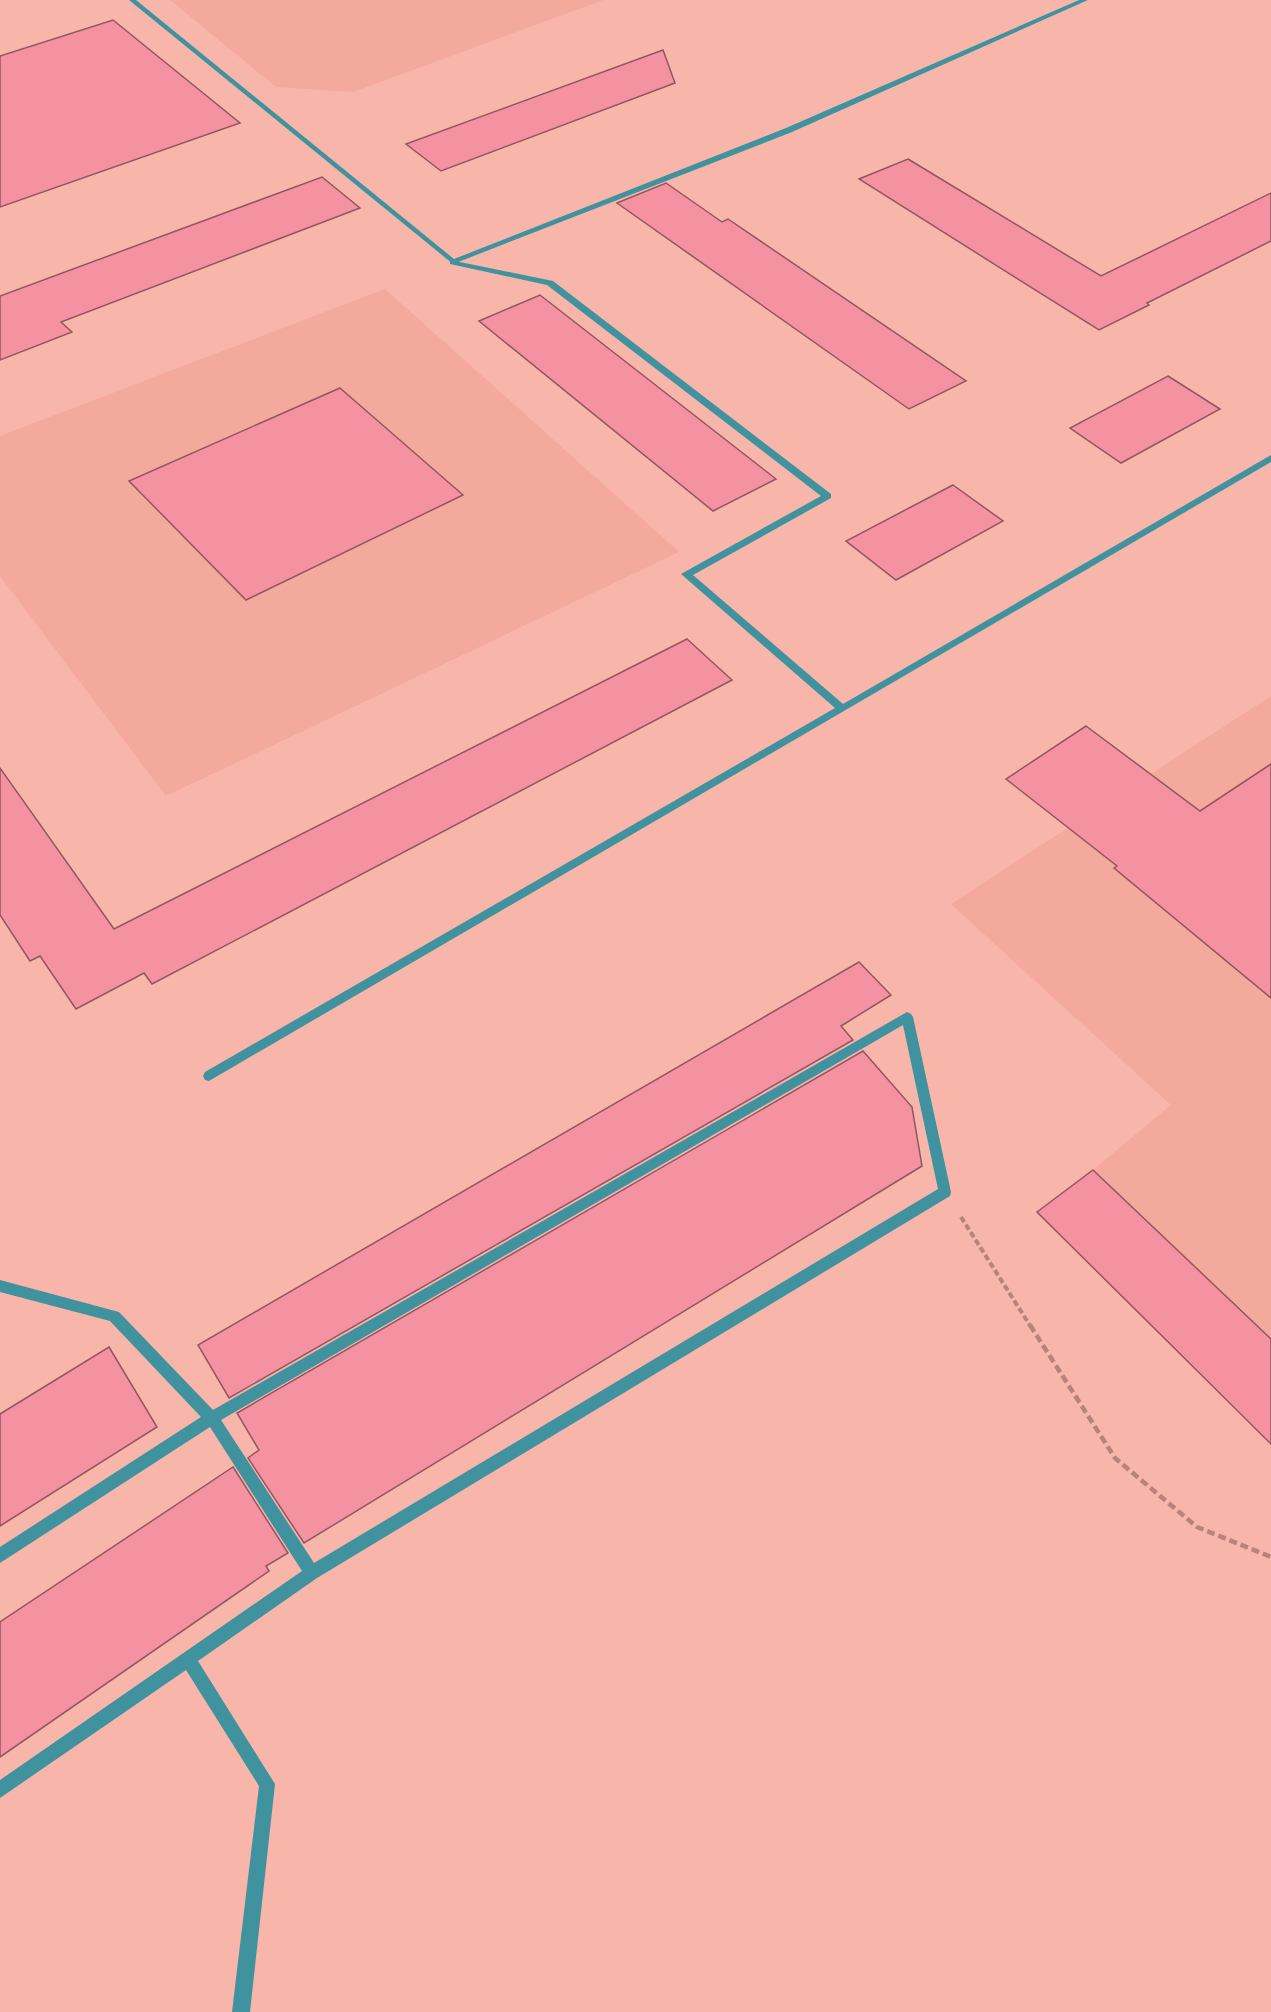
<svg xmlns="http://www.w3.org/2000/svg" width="1271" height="2012" font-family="Helvetica,sans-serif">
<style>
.built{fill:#f3a99c}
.building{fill:#f492a2;stroke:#935660;stroke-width:1.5}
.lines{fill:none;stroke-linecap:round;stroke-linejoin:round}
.path-far1{stroke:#b8837b;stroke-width:4;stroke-dasharray:6 3;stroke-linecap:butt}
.path{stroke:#b8837b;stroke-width:4.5;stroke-dasharray:8 4;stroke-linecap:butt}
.service{fill:#41929f;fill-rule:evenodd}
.minor{fill:#41929f;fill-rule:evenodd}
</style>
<rect width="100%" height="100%" fill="#f8b5aa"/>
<g class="built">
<polygon points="170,0 603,0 353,92 276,87"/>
<polygon points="385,289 679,552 166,796 0,576 0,436"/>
<polygon points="1271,696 1271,1444 1037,1212 1093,1170 1171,1105 951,904"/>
</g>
<g class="building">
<polygon points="113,20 240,123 0,207 0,56"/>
<polygon points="663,50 675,83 441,171 406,144"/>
<polygon points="908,159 1101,276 1271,193 1271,241 1147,303 1149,305 1099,330 859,179"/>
<polygon points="322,177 360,208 61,322 72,332 0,360 0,296"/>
<polygon points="666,183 722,222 728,219 966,381 909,409 617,203"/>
<polygon points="540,295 776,479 713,511 479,321"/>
<polygon points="1168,376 1220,409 1121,463 1070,428"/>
<polygon points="340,388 463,495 246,600 129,481"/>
<polygon points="953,485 1003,521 896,580 846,541"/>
<polygon points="687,639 732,680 152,984 144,973 76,1009 40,956 30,961 0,915 0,768 114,929"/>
<polygon points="1086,726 1200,811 1271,764 1271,998 1114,868 1117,866 1006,779"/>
<polygon points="859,962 891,995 841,1026 853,1040 229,1398 198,1345"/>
<polygon points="863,1051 912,1107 922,1166 304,1543 248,1458 259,1450 237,1413"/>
<polygon points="1093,1170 1271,1339 1271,1444 1037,1212"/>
<polygon points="109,1347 157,1427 0,1526 0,1414"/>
<polygon points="233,1467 288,1553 266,1566 269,1571 0,1757 0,1622"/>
</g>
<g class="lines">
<polyline class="path-far1" points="961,1217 1031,1327"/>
<polyline class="path" points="1030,1325 1115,1458 1197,1527 1271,1557"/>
<g class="service">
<polygon points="450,260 553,281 831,494 831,498 693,575 843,704 1271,455 1271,462 209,1081 205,1080 203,1076 205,1072 835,708 681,574 821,496 547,285 450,264"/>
<path d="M907,1012L911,1014L913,1017L951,1192L950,1196L317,1578L198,1661L275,1784L250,2012H232L259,1786L186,1670L0,1798V1780L302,1571L210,1427L0,1563V1547L201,1417L110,1321L0,1292V1280L119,1312L213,1410ZM903,1025L938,1189L314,1563L221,1420Z"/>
</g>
<polygon class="minor" points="129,0 136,0 454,259 786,128 1079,0 1088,0 792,132 453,264"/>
</g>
</svg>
